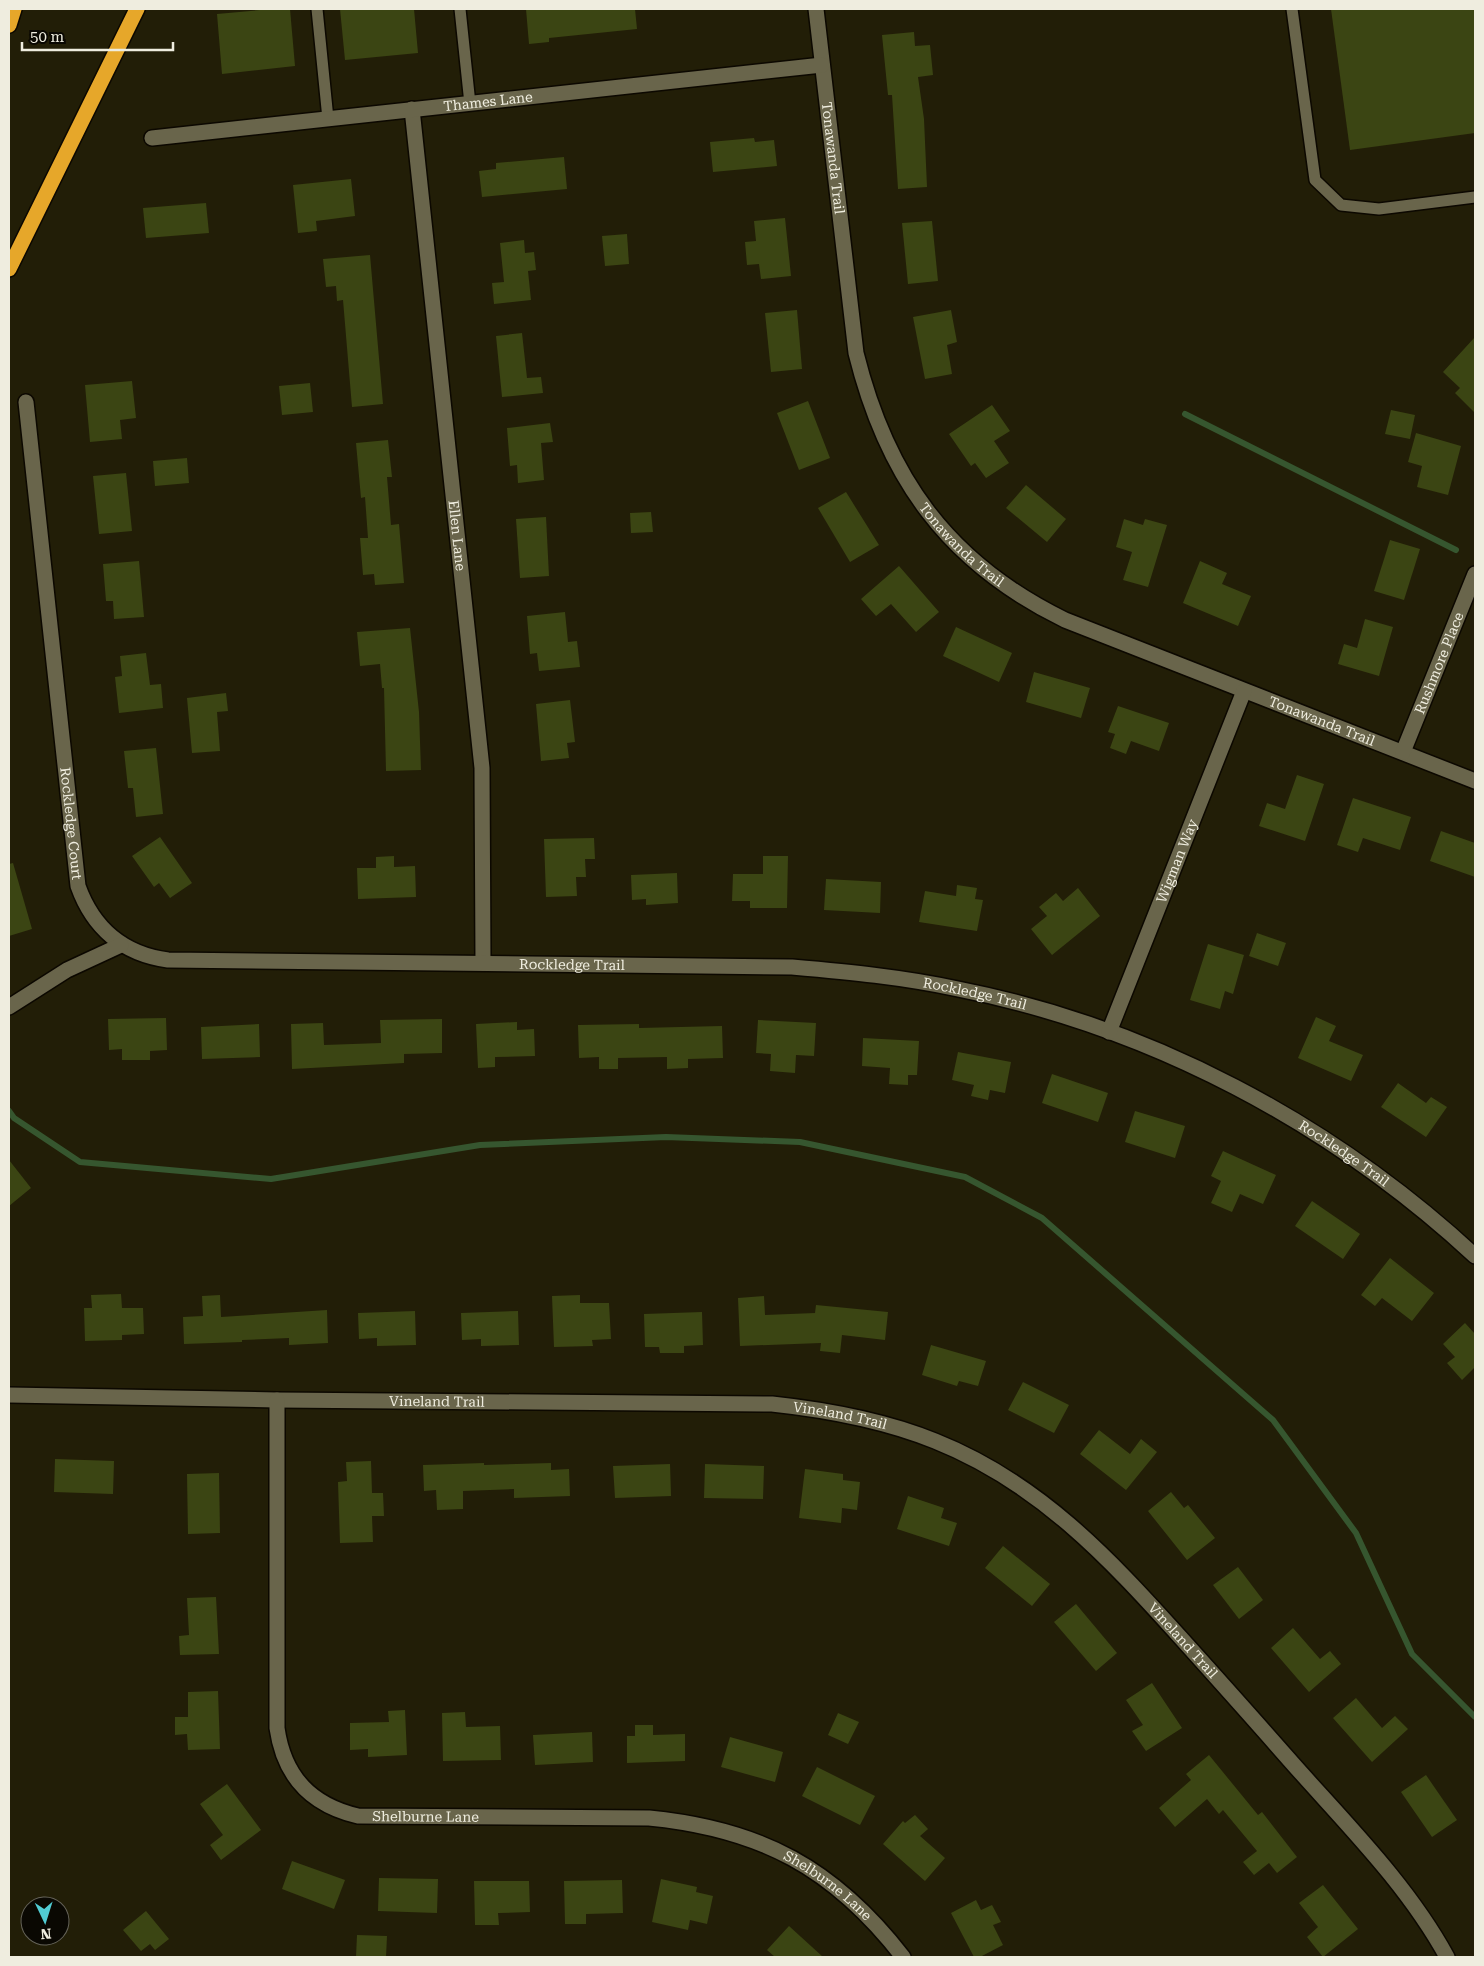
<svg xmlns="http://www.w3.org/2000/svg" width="1484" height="1966" font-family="'Roboto Serif',serif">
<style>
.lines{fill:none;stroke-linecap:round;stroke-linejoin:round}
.stream{stroke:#36562f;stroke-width:6}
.building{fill:#3b4513}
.lane-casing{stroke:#0c0800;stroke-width:14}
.street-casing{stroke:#0c0800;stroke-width:18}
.highway-casing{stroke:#0c0800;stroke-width:18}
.lane{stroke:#69654b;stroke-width:11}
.street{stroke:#69654b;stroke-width:15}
.highway{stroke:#e6a72a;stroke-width:15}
.labels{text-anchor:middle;stroke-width:5;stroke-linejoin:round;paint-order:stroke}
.street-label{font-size:14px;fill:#efeddf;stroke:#0a0802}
</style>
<rect width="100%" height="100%" fill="#221e07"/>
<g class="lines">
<g class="stream">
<polyline points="1185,414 1456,550"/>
<polyline points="9,1111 14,1118 80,1162 271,1179 480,1145 666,1137 800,1142 965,1177 1042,1218 1273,1420 1356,1533 1412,1654 1475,1717"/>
</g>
</g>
<g class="building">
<polygon points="271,9 290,9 295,66 222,74 217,14"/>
<polygon points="340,9 414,9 418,53 345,60"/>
<polygon points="526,9 635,9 637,29 549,38 549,42 529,44"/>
<polygon points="1331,9 1475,9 1475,133 1350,150"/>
<polygon points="914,32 915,46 930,45 933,75 918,77 924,119 927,187 898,189 892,95 888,95 882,35"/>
<polygon points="754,138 755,142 774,140 777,166 713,172 710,142"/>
<polygon points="564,157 567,189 482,197 479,171 496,169 496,163"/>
<polygon points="351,179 355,216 316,221 317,231 298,233 293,185"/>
<polygon points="206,203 209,233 146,238 143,208"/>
<polygon points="785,218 791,276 761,279 759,264 747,265 745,242 756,241 754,221"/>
<polygon points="932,221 938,281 908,284 902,223"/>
<polygon points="627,234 629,264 605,266 602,236"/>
<polygon points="524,240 525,253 534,252 536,270 528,271 531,300 494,304 492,283 504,282 500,243"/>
<polygon points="370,255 383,404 352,407 343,300 337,301 336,286 326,287 323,259"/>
<polygon points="797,310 802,369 771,372 765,313"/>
<polygon points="951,310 957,342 947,345 952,374 925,379 913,317"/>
<polygon points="522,333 527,378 541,377 543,393 502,397 496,336"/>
<polygon points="1475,337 1475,413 1455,393 1460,388 1443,372"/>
<polygon points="132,381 136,418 120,420 122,439 90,442 85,385"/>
<polygon points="310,383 313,412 282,415 279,386"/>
<polygon points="808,401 830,458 799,470 777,413"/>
<polygon points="992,405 1010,431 994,441 1009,463 986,478 975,463 971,466 949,434"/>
<polygon points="1391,410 1415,415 1410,439 1385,434"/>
<polygon points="550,423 553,442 541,443 544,480 518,483 517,465 510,466 507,428"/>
<polygon points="1416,433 1461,446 1448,495 1417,487 1422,466 1408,462"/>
<polygon points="388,440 392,477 387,477 391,525 399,524 404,583 375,585 374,574 363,575 360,538 368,538 365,497 361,498 356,443"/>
<polygon points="187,458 189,483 155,486 153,461"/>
<polygon points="126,473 132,531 99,534 93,476"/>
<polygon points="1026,485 1066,519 1047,542 1006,508"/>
<polygon points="846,492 879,545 850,562 818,508"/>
<polygon points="651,512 653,532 631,533 630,513"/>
<polygon points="546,517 549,576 520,578 516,519"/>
<polygon points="1124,519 1143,525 1145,519 1167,525 1148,587 1123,580 1132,552 1116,547"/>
<polygon points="1390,540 1420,549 1404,600 1374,591"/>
<polygon points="139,561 144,617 114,619 113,601 106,601 103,564"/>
<polygon points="1200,561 1227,573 1222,584 1251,596 1238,626 1183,603"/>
<polygon points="899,566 939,612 916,632 891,604 876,616 861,599"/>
<polygon points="565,612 568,642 577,641 580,667 539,671 537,653 530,654 527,616"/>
<polygon points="1365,619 1393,627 1379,676 1338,664 1344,644 1357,648"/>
<polygon points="956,627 1012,653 999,682 943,656"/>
<polygon points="410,628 419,712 421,770 386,771 384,688 382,688 380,664 360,666 357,632"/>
<polygon points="146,653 150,685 161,684 163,708 119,713 115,677 122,676 120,656"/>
<polygon points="1034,672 1090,688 1081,718 1026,702"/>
<polygon points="226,693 228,711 217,712 220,751 192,753 187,698"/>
<polygon points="570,700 575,742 567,743 569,758 541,761 536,704"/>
<polygon points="1118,706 1169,723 1159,751 1131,741 1126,754 1110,748 1115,734 1108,732"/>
<polygon points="156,748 163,814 136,817 133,788 128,788 124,751"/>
<polygon points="1297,775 1324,784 1305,841 1259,826 1267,803 1285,809"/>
<polygon points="1353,798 1411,817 1400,850 1363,838 1358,852 1337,845"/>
<polygon points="1441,831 1475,843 1475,877 1430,861"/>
<polygon points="160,837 192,883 170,898 159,883 154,887 132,856"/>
<polygon points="594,838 595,859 585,859 586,877 576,877 577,896 546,897 544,839"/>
<polygon points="394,856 394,867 415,866 416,897 358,899 357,868 376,868 376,857"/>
<polygon points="763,856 788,856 787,908 750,908 750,901 732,901 733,874 763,874"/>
<polygon points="13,863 32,929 9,936 9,864"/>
<polygon points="677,873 678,903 646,905 646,899 632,900 631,875"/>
<polygon points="826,879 881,882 880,913 824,910"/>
<polygon points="957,885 977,888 975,899 983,900 977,931 919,922 925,891 956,896"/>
<polygon points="1078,888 1100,916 1052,955 1031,929 1047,916 1039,907 1056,893 1063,901"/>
<polygon points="1257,933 1286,943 1278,966 1249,956"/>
<polygon points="1208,944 1244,955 1233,994 1225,991 1220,1009 1190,1000"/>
<polygon points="1316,1017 1336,1026 1329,1041 1363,1055 1351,1081 1298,1058"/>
<polygon points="166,1018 167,1050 150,1051 150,1060 122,1060 122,1049 109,1050 108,1019"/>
<polygon points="442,1019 442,1053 404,1054 404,1063 292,1069 291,1024 323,1023 324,1045 381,1043 380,1020"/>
<polygon points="758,1020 816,1023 814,1056 796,1055 795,1073 770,1071 771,1054 756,1053"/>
<polygon points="517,1022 517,1030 534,1029 535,1056 495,1057 495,1067 478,1068 476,1024"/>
<polygon points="259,1024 260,1057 202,1059 201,1027"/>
<polygon points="639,1024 639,1028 722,1026 723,1058 688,1059 688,1068 667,1069 667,1057 618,1058 618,1069 599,1069 599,1057 579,1058 578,1025"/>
<polygon points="863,1038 919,1041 917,1075 908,1075 908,1085 889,1084 890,1068 862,1066"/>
<polygon points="958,1052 1011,1062 1005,1093 990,1090 988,1100 971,1096 974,1085 952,1080"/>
<polygon points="1052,1074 1108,1093 1098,1122 1042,1103"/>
<polygon points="1398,1083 1426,1103 1431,1097 1447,1107 1426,1137 1381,1107"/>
<polygon points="1135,1111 1185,1126 1175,1158 1125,1142"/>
<polygon points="1223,1151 1276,1175 1263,1204 1240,1194 1232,1212 1211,1203 1221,1181 1211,1176"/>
<polygon points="9,1160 31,1188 9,1206"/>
<polygon points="1312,1201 1360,1234 1343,1259 1295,1226"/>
<polygon points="1390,1258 1434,1293 1412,1321 1382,1298 1375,1306 1361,1295"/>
<polygon points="121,1294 122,1308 143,1308 144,1334 122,1335 122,1340 85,1341 84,1308 92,1308 91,1295"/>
<polygon points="220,1295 221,1317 327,1310 328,1343 289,1345 289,1338 242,1340 242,1342 184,1344 183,1317 203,1316 202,1296"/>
<polygon points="580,1295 580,1303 609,1303 611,1339 592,1340 593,1346 554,1347 552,1296"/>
<polygon points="764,1296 765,1315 815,1313 816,1305 888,1312 885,1340 842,1335 840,1353 820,1351 821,1343 740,1346 738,1298"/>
<polygon points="415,1311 416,1345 377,1346 377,1338 359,1339 358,1313"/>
<polygon points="518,1311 519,1345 481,1346 481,1339 462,1340 461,1313"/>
<polygon points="702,1312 703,1345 684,1346 684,1353 660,1353 659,1347 645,1347 644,1314"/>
<polygon points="1465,1323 1475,1334 1475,1367 1462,1380 1447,1363 1455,1357 1443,1344"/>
<polygon points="931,1345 986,1361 978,1386 959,1381 957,1386 922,1375"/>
<polygon points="1023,1382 1069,1405 1054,1433 1008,1410"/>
<polygon points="1099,1430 1130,1454 1141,1439 1157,1452 1126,1490 1080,1454"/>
<polygon points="55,1459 114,1461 113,1494 54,1492"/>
<polygon points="371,1461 372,1493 383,1493 384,1516 372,1516 373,1542 340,1543 338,1482 347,1481 346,1462"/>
<polygon points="484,1463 484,1465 551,1463 551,1470 569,1469 570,1496 514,1498 514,1489 463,1491 463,1509 437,1510 436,1490 424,1491 423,1465"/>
<polygon points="670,1464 671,1496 615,1498 613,1466"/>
<polygon points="705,1464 764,1466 763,1499 704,1498"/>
<polygon points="805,1469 843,1474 843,1480 860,1482 857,1510 842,1508 841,1523 799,1518"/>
<polygon points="219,1473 220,1533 188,1534 187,1474"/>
<polygon points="1171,1492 1184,1508 1188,1505 1215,1538 1187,1560 1148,1511"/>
<polygon points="908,1496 944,1508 941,1518 957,1523 949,1546 897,1529"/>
<polygon points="1003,1546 1050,1584 1032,1606 985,1568"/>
<polygon points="1238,1567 1263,1600 1239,1619 1213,1585"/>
<polygon points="216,1597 219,1654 180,1655 179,1636 189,1635 187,1598"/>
<polygon points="1076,1604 1117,1653 1096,1671 1054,1622"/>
<polygon points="1293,1628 1320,1659 1330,1651 1341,1664 1309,1692 1271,1648"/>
<polygon points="1152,1683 1182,1728 1146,1751 1132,1731 1143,1725 1126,1700"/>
<polygon points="218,1691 220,1749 188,1750 187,1734 175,1735 175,1717 188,1717 188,1692"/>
<polygon points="1356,1698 1382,1728 1395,1716 1408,1729 1372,1762 1333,1718"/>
<polygon points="405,1710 407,1755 368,1757 368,1749 350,1750 350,1723 389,1722 388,1711"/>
<polygon points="465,1712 466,1727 500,1726 501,1760 443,1761 442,1713"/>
<polygon points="838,1713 859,1722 848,1744 828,1735"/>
<polygon points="635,1725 653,1725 653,1735 685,1734 685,1761 627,1763 627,1736 635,1736"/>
<polygon points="592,1732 593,1762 535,1765 533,1735"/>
<polygon points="730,1737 783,1752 775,1782 721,1767"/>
<polygon points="1209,1755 1258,1815 1262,1812 1297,1857 1277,1873 1269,1863 1254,1875 1243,1862 1257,1851 1223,1810 1219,1814 1207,1799 1175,1827 1159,1808 1191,1780 1186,1774"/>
<polygon points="817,1767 875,1796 860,1825 802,1796"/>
<polygon points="1426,1775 1457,1820 1432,1837 1401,1792"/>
<polygon points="227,1784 261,1830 221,1860 210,1845 223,1835 200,1804"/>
<polygon points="915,1815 928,1829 920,1836 945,1858 925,1881 883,1844 903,1821 905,1823"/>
<polygon points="292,1861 345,1880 334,1909 282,1889"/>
<polygon points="379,1878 438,1879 437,1913 378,1911"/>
<polygon points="661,1879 697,1887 696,1892 713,1896 707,1924 690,1920 688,1930 652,1922"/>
<polygon points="622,1880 623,1913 586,1914 586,1924 565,1924 564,1881"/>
<polygon points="474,1881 529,1881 530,1912 498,1913 499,1925 475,1925"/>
<polygon points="1323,1885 1358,1929 1323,1957 1307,1937 1318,1927 1299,1903"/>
<polygon points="976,1900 981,1910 992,1905 1001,1922 993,1925 1003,1945 980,1957 974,1957 951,1913"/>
<polygon points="146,1911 169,1939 155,1950 150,1944 141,1951 123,1930"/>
<polygon points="789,1926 823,1957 775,1957 767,1950"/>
<polygon points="357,1935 387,1936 386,1957 356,1957"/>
</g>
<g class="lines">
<g class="lane-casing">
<g id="lane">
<polyline points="317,9 328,119"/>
<polyline points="460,9 470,104"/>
<polyline points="1292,9 1315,180 1341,205 1379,209 1475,197"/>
</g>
</g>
<g class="street-casing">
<g id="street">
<path id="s1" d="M816,9L856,353C887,478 948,563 1065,620L1475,781"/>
<path id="s2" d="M412,109L482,768L483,963"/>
<path id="s3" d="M152,138L822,65"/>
<path id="s4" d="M26,402L78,886C93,928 123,954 168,960L792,967C848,972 903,977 958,989C1151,1027 1331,1123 1475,1256"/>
<path id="s5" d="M1403,752L1475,574"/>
<polyline points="9,1007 67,970 121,945"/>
<path id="s6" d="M1109,1032L1244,691"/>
<path id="s7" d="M9,1395L277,1400L772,1404C828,1410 883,1420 935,1441C1038,1482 1108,1557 1180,1637C1216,1677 1251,1716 1286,1756C1342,1820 1406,1882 1447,1957"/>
<path id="s8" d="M277,1400V1728C284,1777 311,1805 358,1816L649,1818C761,1829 834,1868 903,1957"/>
</g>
</g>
<g class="highway-casing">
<g id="highway">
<polyline points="9,25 14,9"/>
<polyline points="9,269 137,9"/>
</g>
</g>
<use href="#lane" class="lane"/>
<use href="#street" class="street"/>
<use href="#highway" class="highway"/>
</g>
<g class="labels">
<g class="street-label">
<text dy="5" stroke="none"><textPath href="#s3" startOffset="338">Thames Lane</textPath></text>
<text dy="5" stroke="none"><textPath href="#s1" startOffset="150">Tonawanda Trail</textPath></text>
<text dy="5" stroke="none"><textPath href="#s2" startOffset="429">Ellen Lane</textPath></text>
<text dy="5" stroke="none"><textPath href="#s1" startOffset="569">Tonawanda Trail</textPath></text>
<text dy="5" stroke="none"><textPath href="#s5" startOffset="96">Rushmore Place</textPath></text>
<text dy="5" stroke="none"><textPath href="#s1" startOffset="974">Tonawanda Trail</textPath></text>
<text dy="5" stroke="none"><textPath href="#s4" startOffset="424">Rockledge Court</textPath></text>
<text dy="5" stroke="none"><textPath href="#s6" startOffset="184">Wigman Way</textPath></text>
<text dy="5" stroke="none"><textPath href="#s4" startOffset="1014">Rockledge Trail</textPath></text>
<text dy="5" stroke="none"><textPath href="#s4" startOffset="1419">Rockledge Trail</textPath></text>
<text dy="5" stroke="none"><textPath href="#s4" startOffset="1824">Rockledge Trail</textPath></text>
<text dy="5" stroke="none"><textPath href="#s7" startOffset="428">Vineland Trail</textPath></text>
<text dy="5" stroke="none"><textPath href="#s7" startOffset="832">Vineland Trail</textPath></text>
<text dy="5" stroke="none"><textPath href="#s7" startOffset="1252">Vineland Trail</textPath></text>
<text dy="5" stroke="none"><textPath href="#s8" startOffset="524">Shelburne Lane</textPath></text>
<text dy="5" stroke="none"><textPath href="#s8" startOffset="942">Shelburne Lane</textPath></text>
</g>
</g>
<rect width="1484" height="1966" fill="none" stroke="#efeddf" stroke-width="20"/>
<g transform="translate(45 1921) rotate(176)"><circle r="24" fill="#0a0802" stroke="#66645a"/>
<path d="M0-4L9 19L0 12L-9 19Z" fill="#51ccd3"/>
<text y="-8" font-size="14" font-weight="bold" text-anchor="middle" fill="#efeddf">N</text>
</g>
<path d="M22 42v8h151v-8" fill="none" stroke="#efeddf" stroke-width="2.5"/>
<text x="30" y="42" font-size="15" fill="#efeddf" stroke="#0a0802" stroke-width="4" paint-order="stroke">50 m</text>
</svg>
